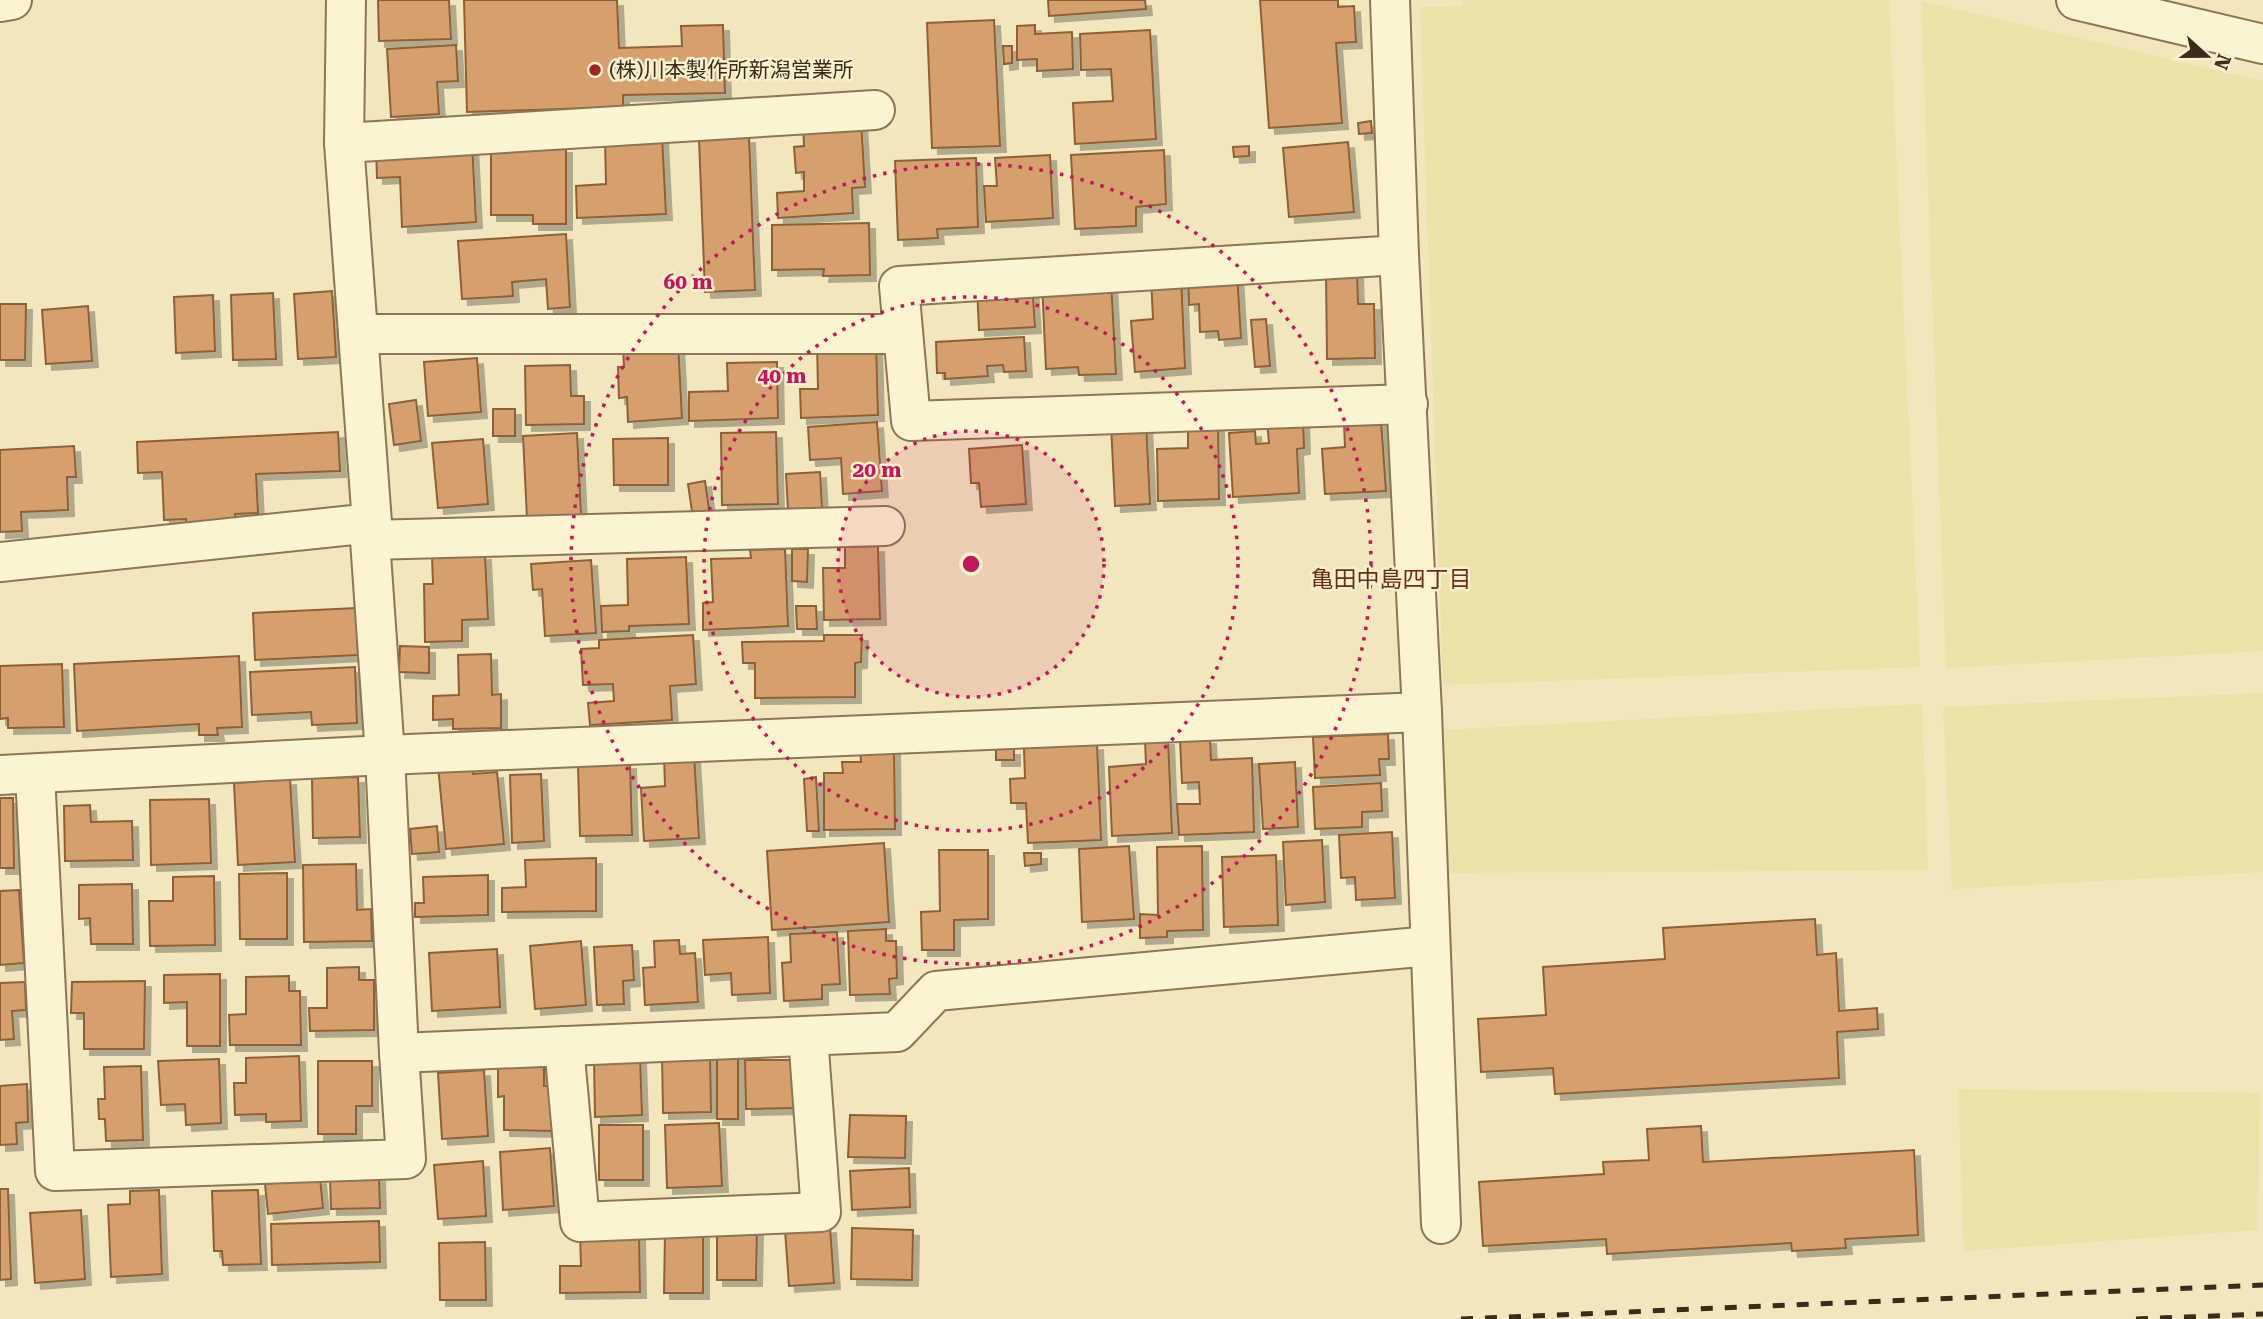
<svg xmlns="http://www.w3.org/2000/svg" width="2263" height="1319" font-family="'Roboto Serif','Noto Sans JP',serif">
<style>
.farmland{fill:#e9e3a9}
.building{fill:#d5a06e;stroke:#8e6037;stroke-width:2;filter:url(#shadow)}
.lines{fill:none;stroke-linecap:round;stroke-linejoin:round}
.minor-casing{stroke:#8c7654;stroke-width:42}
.minor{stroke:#fcf3d1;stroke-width:38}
.rail{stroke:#3a2c1a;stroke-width:5;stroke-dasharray:12 12;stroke-linecap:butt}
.ring{fill:none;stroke:#c2185b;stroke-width:3.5;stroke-dasharray:3.5 7}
.poi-dot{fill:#a1271e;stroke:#f9f0cd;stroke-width:2.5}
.labels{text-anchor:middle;stroke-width:5;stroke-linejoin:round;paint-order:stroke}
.poi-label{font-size:21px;fill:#3a2c1a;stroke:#f9f0cd;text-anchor:start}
.neighbourhood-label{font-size:23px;fill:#6b2d15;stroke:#f9f0cd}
.centre{fill:#c2185b;stroke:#f9f0cd;stroke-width:3.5}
.ring-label{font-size:21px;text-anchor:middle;font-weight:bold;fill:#c2185b;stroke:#f9f0cd;stroke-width:5;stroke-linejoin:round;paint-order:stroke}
</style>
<defs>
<filter id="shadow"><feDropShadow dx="6" dy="6" stdDeviation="0" flood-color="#0004"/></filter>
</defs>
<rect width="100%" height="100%" fill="#f2e6bd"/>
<g class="farmland">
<polygon points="1462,0 1889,0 1920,667 1443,685 1420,7 1462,6"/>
<polygon points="1921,1 2263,81 2263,651 1946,668"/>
<polygon points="2263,693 2263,872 1952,889 1943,707"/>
<polygon points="1922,704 1928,870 1446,873 1445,730"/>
<polygon points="1958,1089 2260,1093 2257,1230 1964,1251"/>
</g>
<g class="building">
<polygon points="378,0 449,0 451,39 379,41"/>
<polygon points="464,0 617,0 619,48 682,46 681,26 723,25 725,93 623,95 623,107 467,112"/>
<polygon points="1048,0 1145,0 1146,9 1049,16"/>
<polygon points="1260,0 1338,0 1338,7 1354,6 1356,42 1336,43 1342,123 1269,128"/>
<polygon points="994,20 1000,146 932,148 927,23"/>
<polygon points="1035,25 1035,34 1072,32 1073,69 1037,71 1037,59 1017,60 1017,26"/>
<polygon points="1150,30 1156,139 1075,144 1073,103 1113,101 1111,69 1081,70 1080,34"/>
<polygon points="456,45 458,81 437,82 439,114 391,117 387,49"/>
<polygon points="1003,46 1012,46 1012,63 1004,64"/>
<polygon points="861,121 865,187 852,188 853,213 778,218 777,193 804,191 804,172 796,173 794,147 804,146 803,125"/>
<polygon points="1371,121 1372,133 1359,134 1358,123"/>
<polygon points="662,136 666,214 577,218 576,186 606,184 605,139"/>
<polygon points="749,137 755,290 705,292 699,139"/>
<polygon points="472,142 476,222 402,227 400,177 377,178 376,148"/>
<polygon points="1348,142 1354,212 1289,217 1283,148"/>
<polygon points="1249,146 1249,156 1234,157 1233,147"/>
<polygon points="491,147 566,147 566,224 533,224 533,215 491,215"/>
<polygon points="1164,150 1166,204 1136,207 1136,226 1075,229 1071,155"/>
<polygon points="1050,155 1053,218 986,222 984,186 997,186 995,158"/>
<polygon points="976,158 978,227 937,229 938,238 898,240 895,161"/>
<polygon points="869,223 870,275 823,276 824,269 772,270 772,225"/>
<polygon points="566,234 570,307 548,309 546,279 512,282 513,296 462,299 458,241"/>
<polygon points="1357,271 1358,304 1374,304 1375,358 1327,359 1326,272"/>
<polygon points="1237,272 1241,338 1219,340 1218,331 1200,332 1199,304 1189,305 1188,276"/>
<polygon points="1181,275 1185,368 1135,372 1131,321 1153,319 1151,277"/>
<polygon points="1111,280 1116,374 1079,375 1078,367 1046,369 1042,283"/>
<polygon points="1032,283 1035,327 979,330 977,287"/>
<polygon points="332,291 336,357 298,359 294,294"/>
<polygon points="273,293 276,359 233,360 231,295"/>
<polygon points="213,295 215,351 176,353 174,297"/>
<polygon points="0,304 26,304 25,360 0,360"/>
<polygon points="88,306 92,361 46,364 42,310"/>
<polygon points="1266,319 1270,366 1255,367 1251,320"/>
<polygon points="1024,337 1026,371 1004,372 1003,365 987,366 988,376 945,379 945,373 937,373 936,342"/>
<polygon points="678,342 682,418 628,422 627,397 619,398 618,367 624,367 623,346"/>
<polygon points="876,342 878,415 801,418 800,389 818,389 817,343"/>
<polygon points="477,358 481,412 428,416 424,362"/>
<polygon points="777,362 778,418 689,421 689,392 728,391 727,363"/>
<polygon points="570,365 571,396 584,396 584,424 526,425 525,366"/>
<polygon points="416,400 421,441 394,445 389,404"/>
<rect x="493" y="409" width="22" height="27"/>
<polygon points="1303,418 1304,448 1297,449 1299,493 1233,497 1229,433 1255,431 1256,444 1269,443 1267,420"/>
<polygon points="1381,421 1386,491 1325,494 1322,449 1345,447 1344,423"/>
<polygon points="877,422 882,491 843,494 841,458 810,460 808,427"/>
<polygon points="1146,422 1150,504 1115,506 1111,425"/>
<polygon points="1218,422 1219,499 1158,501 1157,449 1188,448 1188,423"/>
<polygon points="338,432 340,471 256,474 258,513 235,514 236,531 187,533 186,519 164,520 162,472 138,473 137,442"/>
<polygon points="776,432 778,504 722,505 721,433"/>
<polygon points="577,433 581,515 527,518 523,436"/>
<polygon points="668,438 668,485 614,485 613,439"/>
<polygon points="483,439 488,504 438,508 432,443"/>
<polygon points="1022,445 1026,504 981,507 979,483 971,483 969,449"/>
<polygon points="74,446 76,477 67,477 68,510 21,512 22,531 0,532 0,450"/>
<polygon points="820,472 822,508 788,510 786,474"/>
<polygon points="705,481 710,516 693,518 688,484"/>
<polygon points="878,546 880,619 824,620 823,568 845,568 845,547"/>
<polygon points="785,549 788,626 703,630 703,603 713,602 711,559 751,558 750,550"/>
<polygon points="792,549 808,549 807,582 792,581"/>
<polygon points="485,554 488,619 462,620 462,641 425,642 424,584 433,584 432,556"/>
<polygon points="686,557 689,624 629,626 629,631 602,632 601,606 628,605 627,559"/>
<polygon points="591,560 596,633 545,636 542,589 533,590 531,564"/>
<polygon points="796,606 816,606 817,629 797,629"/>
<polygon points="356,608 358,655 255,660 253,613"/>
<polygon points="693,635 696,684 670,686 672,720 590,725 588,703 614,701 613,684 583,685 581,649 599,648 599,640"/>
<polygon points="824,635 862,635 861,662 855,663 855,697 755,698 755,663 743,663 742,642 824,641"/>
<polygon points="400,646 429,647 429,673 399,672"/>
<polygon points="491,654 492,695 501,694 501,728 453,729 453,719 433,720 433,696 459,695 458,655"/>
<polygon points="239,656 242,727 217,728 218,735 199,735 199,724 77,731 74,664"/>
<polygon points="62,664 64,727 8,728 8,718 0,719 0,666"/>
<polygon points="355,667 357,723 312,725 311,712 252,715 250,672"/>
<polygon points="1388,734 1389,759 1379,759 1380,775 1315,778 1313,737"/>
<polygon points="1210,738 1211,760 1252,758 1254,832 1179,835 1177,804 1200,804 1199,782 1182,783 1180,739"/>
<polygon points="1168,739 1172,833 1112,836 1109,767 1146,764 1145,740"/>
<polygon points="1097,744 1101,840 1028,843 1026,803 1011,803 1010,779 1025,778 1024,748"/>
<polygon points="860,745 894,745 895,829 824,830 824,773 843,773 842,762 861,762"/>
<rect x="996" y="749" width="18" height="11"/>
<polygon points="694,754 699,838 644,841 641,788 665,786 664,756"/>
<polygon points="1295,762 1298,827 1263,829 1259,764"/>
<polygon points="471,763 473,774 497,772 504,844 446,849 438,766"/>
<polygon points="630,763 632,835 580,836 578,765"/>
<polygon points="541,774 544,841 512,843 510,775"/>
<polygon points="358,777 360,837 313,838 312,778"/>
<polygon points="816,777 819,831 807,831 804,779"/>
<polygon points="290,779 295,862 238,865 234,783"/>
<polygon points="1381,783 1382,811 1362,812 1362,827 1315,829 1313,787"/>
<polygon points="0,798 13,798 14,868 0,868"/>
<polygon points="209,799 211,863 151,865 150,800"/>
<polygon points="90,805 91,822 132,821 133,860 65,861 64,806"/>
<polygon points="437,826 439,852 412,854 410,829"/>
<polygon points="1392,832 1395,898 1356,900 1355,877 1341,878 1339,835"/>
<polygon points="1322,840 1325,902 1286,905 1283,842"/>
<polygon points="884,843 889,922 772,930 767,851"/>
<polygon points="1129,846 1134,919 1082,922 1079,849"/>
<polygon points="1202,846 1203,930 1167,931 1167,937 1140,938 1140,914 1158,915 1157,847"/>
<polygon points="939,850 988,850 988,919 954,920 954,950 922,950 921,912 940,911"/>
<polygon points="1024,853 1041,853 1041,864 1025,866"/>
<polygon points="1276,855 1278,925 1224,927 1222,857"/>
<polygon points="596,858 596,911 502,912 502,888 526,887 525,860"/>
<polygon points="356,864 357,910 371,909 372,941 304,942 303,865"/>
<polygon points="287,873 287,939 240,939 239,874"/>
<polygon points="488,875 488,915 415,917 415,903 424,903 423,877"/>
<polygon points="214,876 215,945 150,946 149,901 173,901 173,877"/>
<polygon points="132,884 133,944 91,944 90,918 79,919 79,885"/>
<polygon points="19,890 24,963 0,965 0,891"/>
<polygon points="1815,919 1817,955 1836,953 1839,1011 1877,1008 1878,1029 1837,1032 1839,1078 1555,1094 1553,1068 1481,1072 1478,1019 1546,1015 1543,967 1665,959 1663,928"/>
<polygon points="886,929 886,941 896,941 897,978 889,979 890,994 850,995 848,931"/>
<polygon points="837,932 840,984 822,985 822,999 784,1001 782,963 791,962 790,934"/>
<polygon points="768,937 770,993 732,995 731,973 705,975 703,940"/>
<polygon points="679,940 680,954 695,953 698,1002 645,1005 643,968 655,967 654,941"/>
<polygon points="581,941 586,1005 535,1009 530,946"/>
<polygon points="632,945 634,980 623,981 624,1004 597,1005 594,947"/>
<polygon points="497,949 500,1007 432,1011 429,953"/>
<polygon points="359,967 359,980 374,980 374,1030 310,1031 309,1008 327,1008 327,968"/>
<polygon points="220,974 220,1046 187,1046 187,1002 164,1003 164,975"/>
<polygon points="289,976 289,991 300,991 301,1045 230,1045 229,1015 246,1014 246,977"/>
<polygon points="145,981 144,1049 84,1049 84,1013 71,1013 72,982"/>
<polygon points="25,982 26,1010 12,1011 14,1039 0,1040 0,983"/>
<rect x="717" y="1048" width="21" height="71"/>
<polygon points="710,1051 711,1112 663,1113 662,1053"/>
<polygon points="299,1056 301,1121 266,1122 266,1114 235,1115 234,1083 246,1083 246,1058"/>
<polygon points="640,1056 642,1115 595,1117 594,1058"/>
<polygon points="219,1059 221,1123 186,1125 185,1104 161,1105 158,1061"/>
<polygon points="498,1059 544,1059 544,1086 554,1086 555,1131 504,1130 504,1096 498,1097"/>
<polygon points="745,1060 799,1060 799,1108 746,1109"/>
<polygon points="318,1061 372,1061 372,1106 356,1106 356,1134 318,1134"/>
<polygon points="141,1066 143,1140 106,1141 105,1119 99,1119 98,1099 105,1099 104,1067"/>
<polygon points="484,1070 488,1136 442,1139 438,1073"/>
<polygon points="27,1084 28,1122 16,1123 17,1144 0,1145 0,1086"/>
<polygon points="850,1115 906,1116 905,1158 848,1157"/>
<polygon points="719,1123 722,1186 667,1188 665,1125"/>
<rect x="599" y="1125" width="44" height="55"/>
<polygon points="1701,1126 1703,1162 1914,1150 1918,1235 1845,1239 1846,1248 1792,1251 1791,1243 1607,1254 1606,1239 1483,1246 1479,1182 1604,1174 1603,1162 1649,1160 1647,1129"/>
<polygon points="550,1148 554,1206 503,1210 500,1152"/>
<polygon points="483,1161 486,1216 438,1219 434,1165"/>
<polygon points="909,1168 910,1207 852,1210 850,1171"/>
<polygon points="379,1176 380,1208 331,1209 330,1178"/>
<polygon points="320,1178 323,1208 268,1214 265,1184"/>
<polygon points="0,1189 8,1189 11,1279 0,1280"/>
<polygon points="159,1190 162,1274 111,1277 108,1205 130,1204 130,1191"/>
<polygon points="258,1190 261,1264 223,1265 222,1251 214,1251 212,1191"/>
<polygon points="81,1210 85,1279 35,1283 30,1213"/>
<polygon points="379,1221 380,1262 272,1265 271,1224"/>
<polygon points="717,1226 757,1227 756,1280 717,1280"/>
<polygon points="830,1227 834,1283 789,1286 785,1230"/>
<polygon points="852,1228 913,1230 912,1280 851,1279"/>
<polygon points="639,1233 640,1292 560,1293 560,1266 581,1266 580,1234"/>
<polygon points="665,1233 703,1233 703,1293 664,1293"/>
<polygon points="485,1242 486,1300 440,1300 439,1243"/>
</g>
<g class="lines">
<g class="minor-casing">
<g id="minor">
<polyline points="1390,0 1399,255 1422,712 1441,1224"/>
<polyline points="2076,0 2263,44"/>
<polyline points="0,2 12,0"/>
<polyline points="344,143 875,110"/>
<polyline points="1399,255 899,286 911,421 1408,404"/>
<polyline points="358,334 903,334"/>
<polyline points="370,540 885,526"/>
<polyline points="0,562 372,523"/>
<polyline points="35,774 55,1171 406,1159 399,1053 385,755 370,540 372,523 344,143 346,0"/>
<polyline points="0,775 385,755 1422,712"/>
<polyline points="564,1046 580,1222 821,1212 808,1036"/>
<polyline points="399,1053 897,1032 936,991 1430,946"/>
</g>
</g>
<use href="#minor" class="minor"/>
<g class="rail">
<polyline points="1461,1319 2263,1285"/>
<polyline points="2136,1319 2263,1314"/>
</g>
</g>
<circle cx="971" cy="564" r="133" fill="#c2185b" fill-opacity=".12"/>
<g class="ring">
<circle cx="971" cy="564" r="133"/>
<circle cx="971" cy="564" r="267"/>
<circle cx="971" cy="564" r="400"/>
</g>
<circle class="poi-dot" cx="595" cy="70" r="7"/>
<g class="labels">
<g class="poi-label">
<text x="609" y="77">(株)川本製作所新潟営業所</text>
</g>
<g class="neighbourhood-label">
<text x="1391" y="587">亀田中島四丁目</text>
</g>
</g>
<circle cx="971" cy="564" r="10" class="centre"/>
<g class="ring-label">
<text x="688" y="289">60 m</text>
<text x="782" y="383">40 m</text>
<text x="877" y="477">20 m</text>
</g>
<g transform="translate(2207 56) rotate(111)" stroke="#f9f0cd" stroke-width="5" paint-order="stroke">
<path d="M0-5L12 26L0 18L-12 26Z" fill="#3a2c1a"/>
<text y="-10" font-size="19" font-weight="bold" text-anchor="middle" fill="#3a2c1a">N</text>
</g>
</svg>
